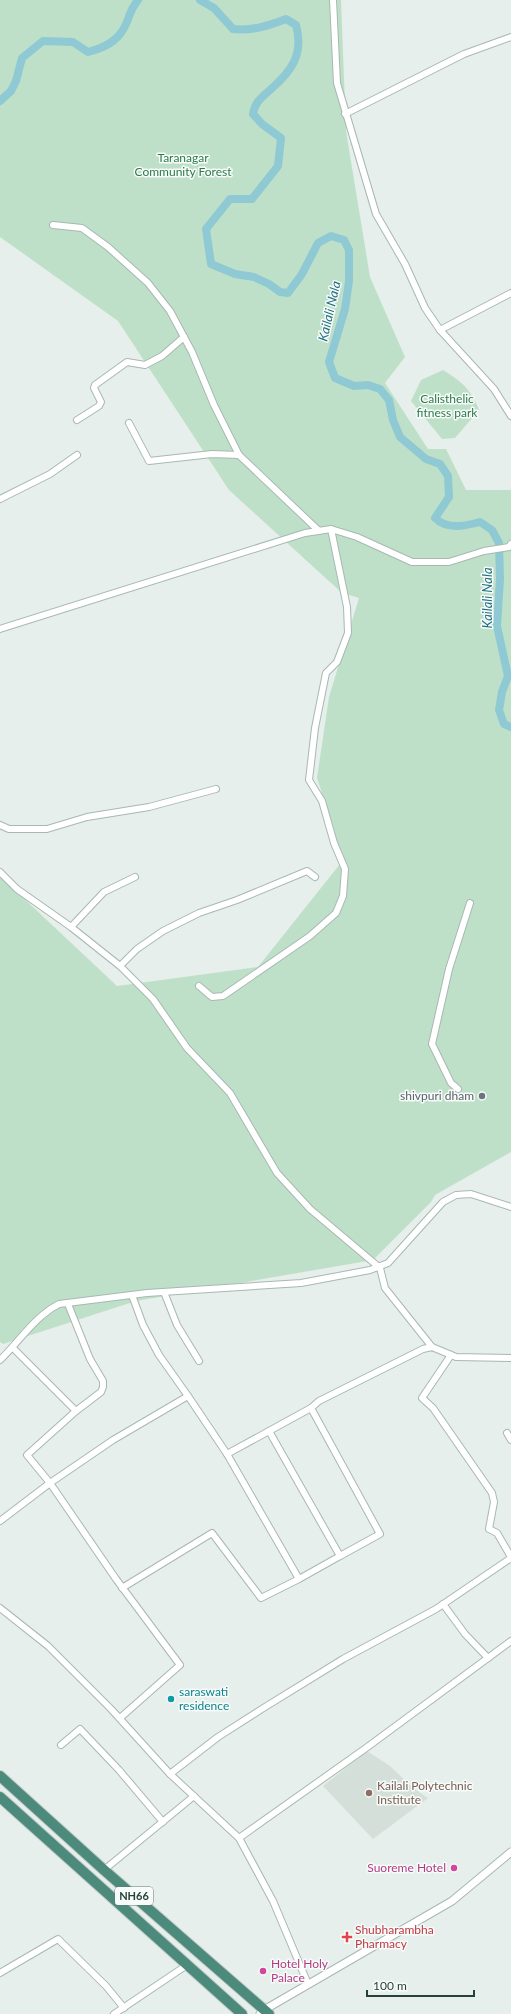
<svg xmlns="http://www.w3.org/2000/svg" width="511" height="2014" font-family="Lato,sans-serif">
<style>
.built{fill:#d4dfda}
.green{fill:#bfe0c8}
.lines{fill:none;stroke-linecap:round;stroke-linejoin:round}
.canal{stroke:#8ec9d4;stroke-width:8}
.minor-casing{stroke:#a8b8b2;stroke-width:8}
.tertiary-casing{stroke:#a8b8b2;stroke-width:9}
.trunk-casing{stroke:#c2cac8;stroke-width:12}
.minor{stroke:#fff;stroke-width:6}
.tertiary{stroke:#fff;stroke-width:7}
.trunk{stroke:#4c8a7c;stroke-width:10}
.worship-dot{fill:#6b7280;stroke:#f7fbf9;stroke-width:1.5}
.culture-dot{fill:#0f9aa8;stroke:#f7fbf9;stroke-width:1.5}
.education-dot{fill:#8d6e63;stroke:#f7fbf9;stroke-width:1.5}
.hotel-dot{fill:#d1479c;stroke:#f7fbf9;stroke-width:1.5}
.health-dot{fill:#e0444e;stroke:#f7fbf9;stroke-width:1.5}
.labels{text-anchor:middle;stroke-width:3;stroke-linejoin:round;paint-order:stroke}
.shield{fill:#f7fbf9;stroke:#637a73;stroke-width:1}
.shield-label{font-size:11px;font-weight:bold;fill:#24423a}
.park-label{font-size:12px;fill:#2d7a4b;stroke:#f7fbf9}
.worship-label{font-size:12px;fill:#5b616d;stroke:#f7fbf9;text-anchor:end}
.culture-label{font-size:12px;fill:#0d838f;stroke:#f7fbf9;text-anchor:start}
.education-label{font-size:12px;fill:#785e54;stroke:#f7fbf9;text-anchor:start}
.hotel-label{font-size:12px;fill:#b23c85;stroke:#f7fbf9;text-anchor:end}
.health-label{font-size:12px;fill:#be3a42;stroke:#f7fbf9;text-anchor:start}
.water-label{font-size:13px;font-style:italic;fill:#1c6f80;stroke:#f7fbf9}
</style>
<rect width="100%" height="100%" fill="#e6efeb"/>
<polygon class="built" points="367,1751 390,1766 413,1788 428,1798 373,1839 323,1786"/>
<g class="green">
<polygon points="0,0 341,0 346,131 370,277 405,357 385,383 428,449 446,449 466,490 511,490 511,1152 435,1195 431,1202 373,1260 136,1301 3,1344 0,1342 0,876 117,986 258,967 340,864 334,829 317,778 329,697 359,598 342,593 229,490 118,321 0,237"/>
<path d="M443,370C462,382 470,388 479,410L455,438L442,439L411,401L421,380Z"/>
</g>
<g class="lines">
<g class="canal">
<path d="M200,0L214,8L233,29C252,31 268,26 286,19L296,25C304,54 292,71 270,90C261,98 255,102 253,114L262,124L281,138L278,166L252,199H230L206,229L211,264L235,274L254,277L269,284L280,292L288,293L302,274L318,243L331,236L344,240L349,250V281L345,309L329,362L335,378L354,386L368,385L380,389L389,400L393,420L400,437L426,459L440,464L448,476L449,497L435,518C447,530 465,526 480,522L492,530L499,543L500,579L497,626L508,676L502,692L499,710L504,724L511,727"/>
<path d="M0,101L11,91L16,81L22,58L43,41L73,42L88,52C103,48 117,42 124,28C131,16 128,12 138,0"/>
</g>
<g class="minor-casing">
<g id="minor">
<polyline points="333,0 337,83 376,214 405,264 425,308 440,330 494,389 511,416"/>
<polyline points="345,114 464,54 511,37"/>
<polyline points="53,225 82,228 108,247 148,283 170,311 192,352 214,405 239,455 319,531"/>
<polyline points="440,330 511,293"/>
<polyline points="77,420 99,406 101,402 94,388 95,385 127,362 145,365 162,356 184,337"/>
<polyline points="129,423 149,461 212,454 239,455"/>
<polyline points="0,499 50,474 77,455"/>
<polyline points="0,629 305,533 331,529 357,537 412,562 449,562 484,551 509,547 511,544"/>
<polyline points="0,825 9,829 47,829 87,817 149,807 216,789"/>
<polyline points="0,872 17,889 71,927 120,966 153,999 187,1048 230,1093 277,1173 310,1209 380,1268 385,1288 432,1347"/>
<polyline points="71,927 104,892 135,877"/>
<polyline points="120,966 137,949 163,931 199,913 237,900 307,871 315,877"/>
<polyline points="199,986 212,997 223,996 310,936 336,913 343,896 345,869 334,843 322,801 309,780 315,728 326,673 337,662 348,633 347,607 331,529"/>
<polyline points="458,1089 451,1083 432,1044 449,969 470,903"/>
<polyline points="164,1292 177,1325 199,1361"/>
<polyline points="132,1295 143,1325 159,1355 188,1396"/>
<polyline points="68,1304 90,1359 103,1381 103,1387 101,1392 76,1411"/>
<polyline points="13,1348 76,1411 27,1455 50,1483 116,1579 180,1665 120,1718"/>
<polyline points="451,1355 422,1398 433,1408 492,1493 494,1502 489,1529 497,1533 511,1557"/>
<path d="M0,1360C20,1341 34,1317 59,1304L147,1293L301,1283L370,1270L388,1263L443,1202L456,1195L471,1194L511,1207"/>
<polyline points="311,1408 380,1534 340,1556"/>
<polyline points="507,1433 511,1440"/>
<polyline points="227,1454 299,1579 340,1556 269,1431"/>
<polyline points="0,1521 50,1483 113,1440 188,1396 227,1454 311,1408 319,1401 423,1349 432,1347 456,1357 511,1358"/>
<polyline points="122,1588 212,1533 261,1598 299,1579"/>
<polyline points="443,1604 465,1634 488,1658"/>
<polyline points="0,1608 48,1646 111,1709 170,1774 239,1838 273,1901 308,1984"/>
<polyline points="61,1745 80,1729 119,1770 163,1822"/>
<polyline points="170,1774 218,1737 265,1707 343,1659 436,1609 511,1558"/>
<polyline points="239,1838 366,1748 511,1641"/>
<polyline points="104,1870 194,1796"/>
<polyline points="0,1973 58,1939 106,1986 124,2008"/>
<polyline points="114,2014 187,1965"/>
</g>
</g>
<g class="tertiary-casing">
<polyline id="tertiary" points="260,2014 264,2010 452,1901 511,1852"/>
</g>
<g class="trunk-casing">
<g id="trunk">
<polyline points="0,1776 104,1870 269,2014"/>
<polyline points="0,1797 242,2014"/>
</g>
</g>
<use href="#minor" class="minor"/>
<use href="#tertiary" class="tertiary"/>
<use href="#trunk" class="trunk"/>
</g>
<circle class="worship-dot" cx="482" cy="1096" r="4"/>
<circle class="culture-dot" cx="171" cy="1699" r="4"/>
<circle class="education-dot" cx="369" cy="1793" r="4"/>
<g class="hotel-dot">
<circle cx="454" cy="1868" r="4"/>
<circle cx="263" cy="1971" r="4"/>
</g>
<path class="health-dot" d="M345 1931h4v4h4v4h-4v4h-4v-4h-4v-4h4z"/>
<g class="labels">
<rect class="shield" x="115" y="1887" width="38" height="18" rx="3"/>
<g class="shield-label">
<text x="134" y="1900">NH66</text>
</g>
<g class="park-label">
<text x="183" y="162">Taranagar<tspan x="183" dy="14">Community Forest</tspan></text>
<text x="447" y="403">Calisthelic<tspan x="447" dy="14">fitness park</tspan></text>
</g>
<g class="worship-label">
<text x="474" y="1100">shivpuri dham</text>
</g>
<g class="culture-label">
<text x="179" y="1696">saraswati<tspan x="179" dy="14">residence</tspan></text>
</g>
<g class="education-label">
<text x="377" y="1790">Kailali Polytechnic<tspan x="377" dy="14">Institute</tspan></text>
</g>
<g class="hotel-label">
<text x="446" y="1872">Suoreme Hotel</text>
<text x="271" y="1968" text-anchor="start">Hotel Holy<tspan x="271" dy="14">Palace</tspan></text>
</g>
<g class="health-label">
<text x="355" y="1934">Shubharambha<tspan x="355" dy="14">Pharmacy</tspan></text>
</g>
<g class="water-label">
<text transform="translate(329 311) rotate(-77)" y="5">Kailali Nala</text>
<text transform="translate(487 598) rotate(-90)" y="5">Kailali Nala</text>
</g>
</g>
<path d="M367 1990v6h107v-6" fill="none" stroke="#24423a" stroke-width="2"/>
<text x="373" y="1990" font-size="12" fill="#24423a" stroke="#f7fbf9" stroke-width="3" paint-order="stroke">100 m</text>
</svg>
